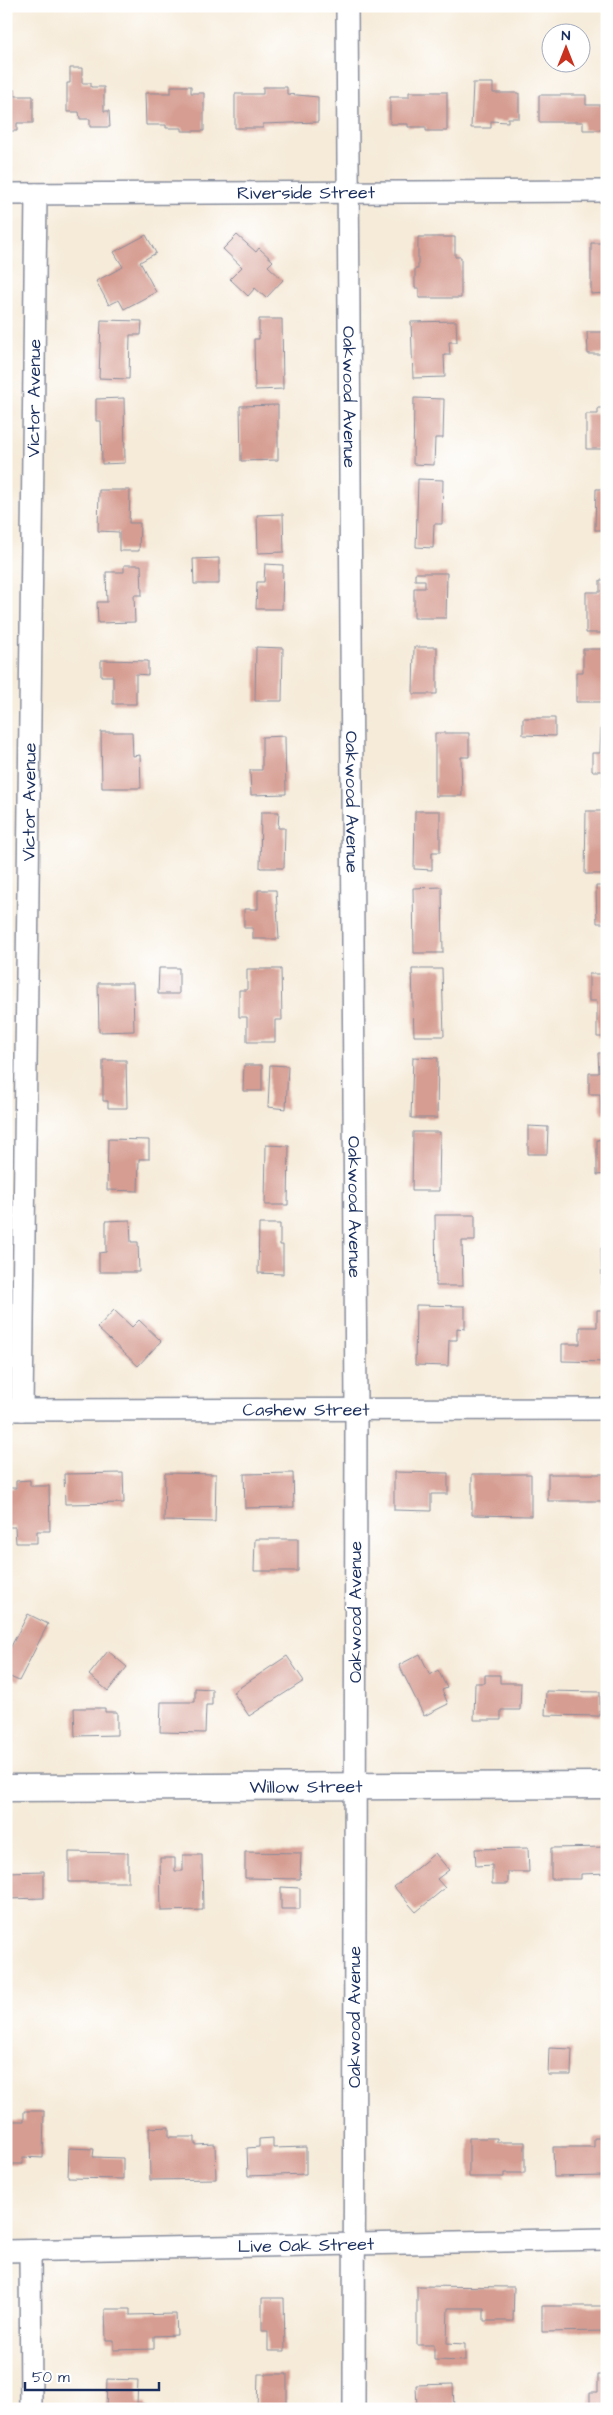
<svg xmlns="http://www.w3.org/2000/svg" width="613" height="2415" font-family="'Architects Daughter',sans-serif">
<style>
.building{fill:#d69d92}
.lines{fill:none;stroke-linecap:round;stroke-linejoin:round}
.minor-casing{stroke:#888d9c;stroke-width:24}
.tertiary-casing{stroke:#888d9c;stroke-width:29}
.minor{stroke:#fff;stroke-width:21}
.tertiary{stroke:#fff;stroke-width:26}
.labels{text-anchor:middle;stroke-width:4;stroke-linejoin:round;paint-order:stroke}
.street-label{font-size:18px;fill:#1b2f5e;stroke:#fff}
</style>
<rect width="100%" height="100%" fill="#fff"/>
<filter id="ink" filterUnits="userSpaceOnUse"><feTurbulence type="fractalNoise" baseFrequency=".02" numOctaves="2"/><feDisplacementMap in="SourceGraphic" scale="10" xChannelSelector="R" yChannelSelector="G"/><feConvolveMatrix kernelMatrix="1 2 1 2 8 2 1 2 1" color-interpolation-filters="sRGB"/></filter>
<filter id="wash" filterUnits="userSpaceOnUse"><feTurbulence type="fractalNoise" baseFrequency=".0096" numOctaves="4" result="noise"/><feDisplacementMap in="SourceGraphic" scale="20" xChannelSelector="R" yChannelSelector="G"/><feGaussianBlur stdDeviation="1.12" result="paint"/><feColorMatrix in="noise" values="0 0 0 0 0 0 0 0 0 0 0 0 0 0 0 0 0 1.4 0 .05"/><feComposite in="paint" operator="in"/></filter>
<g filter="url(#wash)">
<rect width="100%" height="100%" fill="#f6ebd9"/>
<g id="blocks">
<g class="building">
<polygon points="70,68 82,68 82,83 91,83 91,87 104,87 104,111 109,111 110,127 90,127 90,119 80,119 79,112 67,112 67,83 70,83"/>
<polygon points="473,83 493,83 493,93 519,93 519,118 508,118 508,122 491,121 491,128 471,128"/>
<polygon points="171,86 191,86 191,93 204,93 204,131 182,131 182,128 166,128 166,125 146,125 145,93 171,93"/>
<polygon points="263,87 287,87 287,94 318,97 318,122 263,124 263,128 235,128 235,94 263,94"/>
<polygon points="6,90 15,90 15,96 33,96 33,123 17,123 17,131 6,131"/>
<polygon points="409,92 447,92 447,131 426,131 426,127 408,127 408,124 390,124 390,97 409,97"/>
<polygon points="539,95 586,95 586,105 603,105 602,130 583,130 583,122 539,122"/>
<polygon points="146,235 156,253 140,262 156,292 124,309 119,300 109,305 96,281 123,267 114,252"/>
<polygon points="237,235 256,252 259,248 273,261 268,266 283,280 266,298 255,288 248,296 230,279 242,267 223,249"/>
<polygon points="418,237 455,237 455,257 461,257 461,298 419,298 419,288 415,288 415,269 418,269"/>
<polygon points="591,243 607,243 607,293 591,294"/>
<polygon points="259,319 282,319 283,389 255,390 254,339 259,339"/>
<polygon points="101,320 142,321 141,335 130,335 129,379 99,378"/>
<polygon points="456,321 457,342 449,342 450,355 444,355 445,377 413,378 411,322"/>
<polygon points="604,326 607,326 607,374 605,374 604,354 588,354 587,332 604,332"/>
<polygon points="124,398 125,463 102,464 101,421 96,421 96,399"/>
<polygon points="414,398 444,399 443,438 435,438 434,465 413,464"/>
<polygon points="278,405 278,460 241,461 240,406"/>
<polygon points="598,408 607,408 607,449 586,449 586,414 598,414"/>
<polygon points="418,479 443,480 442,524 434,524 433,548 416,547"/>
<polygon points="596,489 607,489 607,530 595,530"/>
<polygon points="99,490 130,490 129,523 140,523 139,551 119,551 119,532 98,531"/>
<polygon points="283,514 284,552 258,553 257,515"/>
<polygon points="219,558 219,584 194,584 193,559"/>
<polygon points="265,564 283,565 282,609 256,609 257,582 264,582"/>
<polygon points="124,565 141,565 142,595 134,595 135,622 98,623 97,602 107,602 106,572 124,572"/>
<polygon points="415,573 447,573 446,618 414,618 414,588 425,588 425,580 415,580"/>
<polygon points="600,580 607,580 607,633 586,633 586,592 600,592"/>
<polygon points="256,647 283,648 282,701 255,701"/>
<polygon points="414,647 437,647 437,694 413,694"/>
<polygon points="583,649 607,649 607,702 576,702 576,672 583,672"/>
<polygon points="101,660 148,661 148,675 136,674 136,704 113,704 113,676 101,676"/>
<polygon points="523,718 555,718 555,736 523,735"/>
<polygon points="601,727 607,727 607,790 603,790 603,771 592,771 592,753 600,753"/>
<polygon points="101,732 132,732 133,756 140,755 141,788 102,788"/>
<polygon points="435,733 469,733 469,757 461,757 462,796 435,796"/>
<polygon points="285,736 286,794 251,795 250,770 262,770 262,737"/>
<polygon points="415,811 440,811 440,852 432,852 432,870 414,869"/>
<polygon points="586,811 607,811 607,874 585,874"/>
<polygon points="261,812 279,812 278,828 285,828 284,868 260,868"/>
<polygon points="596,886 607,886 607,923 597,923"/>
<polygon points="442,887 443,953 414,953 413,888"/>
<polygon points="258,890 276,890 279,939 253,939 253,928 244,928 244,909 258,909"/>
<polygon points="159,968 179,968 179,994 158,994"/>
<polygon points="247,969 281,969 282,1020 275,1020 275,1042 247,1042 247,1017 239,1017 239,990 247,990"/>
<polygon points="412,969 442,969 444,1036 414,1036"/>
<polygon points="589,974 607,974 607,1037 597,1037 597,1001 589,1001"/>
<polygon points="98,983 133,983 134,1031 99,1032"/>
<polygon points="598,1053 607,1053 607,1114 601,1114 600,1094 589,1094 589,1073 599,1073"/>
<polygon points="413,1057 438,1058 437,1118 411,1118"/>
<polygon points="103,1060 126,1060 127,1108 108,1108 108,1101 103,1101"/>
<polygon points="244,1065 262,1065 262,1091 243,1091"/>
<polygon points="270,1065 288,1066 286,1109 268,1107"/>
<polygon points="528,1126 548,1127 547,1154 528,1154"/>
<polygon points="413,1132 440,1132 439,1191 412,1191"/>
<polygon points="108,1139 149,1140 149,1159 139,1159 138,1191 107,1190"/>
<polygon points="607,1139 607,1174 597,1175 597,1140"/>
<polygon points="266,1145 289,1146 288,1205 265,1205"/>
<polygon points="435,1215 475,1215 475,1241 462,1241 463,1286 436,1286"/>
<polygon points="130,1220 131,1242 138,1242 139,1272 99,1272 99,1253 106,1252 106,1221"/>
<polygon points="259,1224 280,1224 280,1245 283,1245 283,1274 258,1273"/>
<polygon points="601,1248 607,1248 607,1284 602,1284"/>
<polygon points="416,1305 465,1306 465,1329 457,1328 457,1340 449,1340 448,1366 415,1365"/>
<polygon points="114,1310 132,1327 139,1320 161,1341 138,1366 97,1328"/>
<polygon points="597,1310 607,1310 607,1362 562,1361 562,1344 580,1344 580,1327 597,1327"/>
<polygon points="394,1472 448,1473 448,1494 431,1494 431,1511 394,1510"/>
<polygon points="123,1473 124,1503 65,1504 64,1474"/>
<polygon points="165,1473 216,1474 215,1522 164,1521"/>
<polygon points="293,1473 294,1507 245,1508 244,1474"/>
<polygon points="472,1474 531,1474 531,1516 472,1515"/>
<rect x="548" y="1474" width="58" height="27"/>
<polygon points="30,1480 30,1486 49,1486 50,1531 37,1531 37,1543 16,1543 15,1527 6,1527 6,1488 16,1488 16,1481"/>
<polygon points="255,1539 298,1539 298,1571 254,1571"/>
<polygon points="28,1614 48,1624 19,1681 6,1675 6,1656"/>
<polygon points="108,1651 127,1667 108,1691 89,1675"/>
<polygon points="420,1654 430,1675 438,1670 447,1688 442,1690 448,1704 424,1716 399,1665"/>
<polygon points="287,1656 304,1681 249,1716 233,1692"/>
<polygon points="485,1675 500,1675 500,1683 521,1683 520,1710 501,1710 501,1720 474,1720 475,1683 485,1683"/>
<polygon points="195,1688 212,1689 212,1705 206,1705 205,1733 160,1732 161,1702 195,1702"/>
<polygon points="546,1691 600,1692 600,1716 545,1715"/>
<polygon points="74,1708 105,1708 105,1712 117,1712 117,1735 75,1736"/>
<polygon points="607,1847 607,1873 581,1874 581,1879 551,1879 551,1848"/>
<polygon points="528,1848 529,1872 508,1872 508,1884 492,1884 492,1865 476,1866 475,1849"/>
<polygon points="69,1852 128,1853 128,1882 69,1882"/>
<polygon points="245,1852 301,1853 300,1879 245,1878"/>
<polygon points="435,1853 449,1870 437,1879 445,1888 416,1912 394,1887"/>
<polygon points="183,1855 202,1855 203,1910 161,1911 160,1858 175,1858 175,1871 183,1871"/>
<polygon points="44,1871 44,1898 6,1899 6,1872"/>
<polygon points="281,1887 300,1888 300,1909 281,1909"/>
<polygon points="549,2048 572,2049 571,2075 548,2075"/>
<polygon points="24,2111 44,2111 43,2158 23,2157 23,2164 6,2164 6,2121 24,2121"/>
<polygon points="169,2127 169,2137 195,2137 195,2145 215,2144 216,2179 150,2180 149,2128"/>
<polygon points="273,2138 273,2148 306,2147 306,2174 248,2176 247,2148 259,2147 259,2139"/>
<polygon points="469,2138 497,2138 497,2142 525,2142 525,2173 504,2173 504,2177 469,2177"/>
<polygon points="594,2138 607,2138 607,2176 554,2177 553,2147 594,2147"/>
<polygon points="69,2148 94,2149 93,2157 123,2158 123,2179 68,2178"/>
<polygon points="417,2286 514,2287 513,2321 484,2321 484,2308 448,2308 447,2343 465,2344 465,2361 434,2360 434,2345 417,2345"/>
<polygon points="262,2298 284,2298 285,2351 268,2351 268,2331 262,2331"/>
<polygon points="542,2306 607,2306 607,2331 542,2332"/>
<polygon points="105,2309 130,2309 130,2315 176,2314 177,2335 154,2336 154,2349 114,2350 114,2340 106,2340"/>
<polygon points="258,2374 287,2374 287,2409 257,2409"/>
<polygon points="598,2375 607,2375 607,2409 590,2409 590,2392 598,2392"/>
<polygon points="107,2379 138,2380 137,2403 146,2404 146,2409 106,2409"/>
<polygon points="453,2384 454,2409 417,2409 416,2385"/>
</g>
</g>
</g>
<g filter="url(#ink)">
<use href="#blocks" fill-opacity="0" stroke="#888d9c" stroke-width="1"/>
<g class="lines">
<g class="minor-casing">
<g id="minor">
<path id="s1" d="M347,6L356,1409L354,2409"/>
<path id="s2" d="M6,194L607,191"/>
<path id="s3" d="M6,1410L607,1409"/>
<path id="s4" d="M22,1410L36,194"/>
<path id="s5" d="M6,2251L607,2239"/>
<polyline points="30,2251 31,2409"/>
</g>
</g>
<g class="tertiary-casing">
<g id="tertiary">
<path id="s6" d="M6,1788L607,1785"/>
</g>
</g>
<use href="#minor" class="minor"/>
<use href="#tertiary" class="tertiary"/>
</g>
</g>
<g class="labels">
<g class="street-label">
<text dy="6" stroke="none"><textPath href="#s2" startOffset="300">Riverside Street</textPath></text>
<text dy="6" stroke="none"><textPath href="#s4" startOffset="1012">Victor Avenue</textPath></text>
<text dy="6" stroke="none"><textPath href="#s1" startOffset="391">Oakwood Avenue</textPath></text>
<text dy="6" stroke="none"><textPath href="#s4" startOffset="608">Victor Avenue</textPath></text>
<text dy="6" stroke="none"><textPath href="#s1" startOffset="796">Oakwood Avenue</textPath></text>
<text dy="6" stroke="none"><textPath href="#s1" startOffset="1201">Oakwood Avenue</textPath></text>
<text dy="6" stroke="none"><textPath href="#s3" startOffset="300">Cashew Street</textPath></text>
<text transform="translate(355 1612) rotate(-90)" y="6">Oakwood Avenue</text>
<text dy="6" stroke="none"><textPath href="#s6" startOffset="300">Willow Street</textPath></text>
<text transform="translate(354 2017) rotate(-90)" y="6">Oakwood Avenue</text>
<text dy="6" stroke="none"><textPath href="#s5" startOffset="300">Live Oak Street</textPath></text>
</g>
</g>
<rect width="613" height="2415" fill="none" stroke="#fff" stroke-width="25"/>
<g transform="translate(566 48)"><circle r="24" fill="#ffffff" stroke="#a4acbf"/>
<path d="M0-4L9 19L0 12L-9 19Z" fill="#c8321e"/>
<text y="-8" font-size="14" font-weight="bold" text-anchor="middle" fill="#1b2f5e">N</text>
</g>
<path d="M25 2382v8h134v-8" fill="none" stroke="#1b2f5e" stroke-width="2.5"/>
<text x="32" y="2382" font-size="15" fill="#1b2f5e" stroke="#ffffff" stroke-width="4" paint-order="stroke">50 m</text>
</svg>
